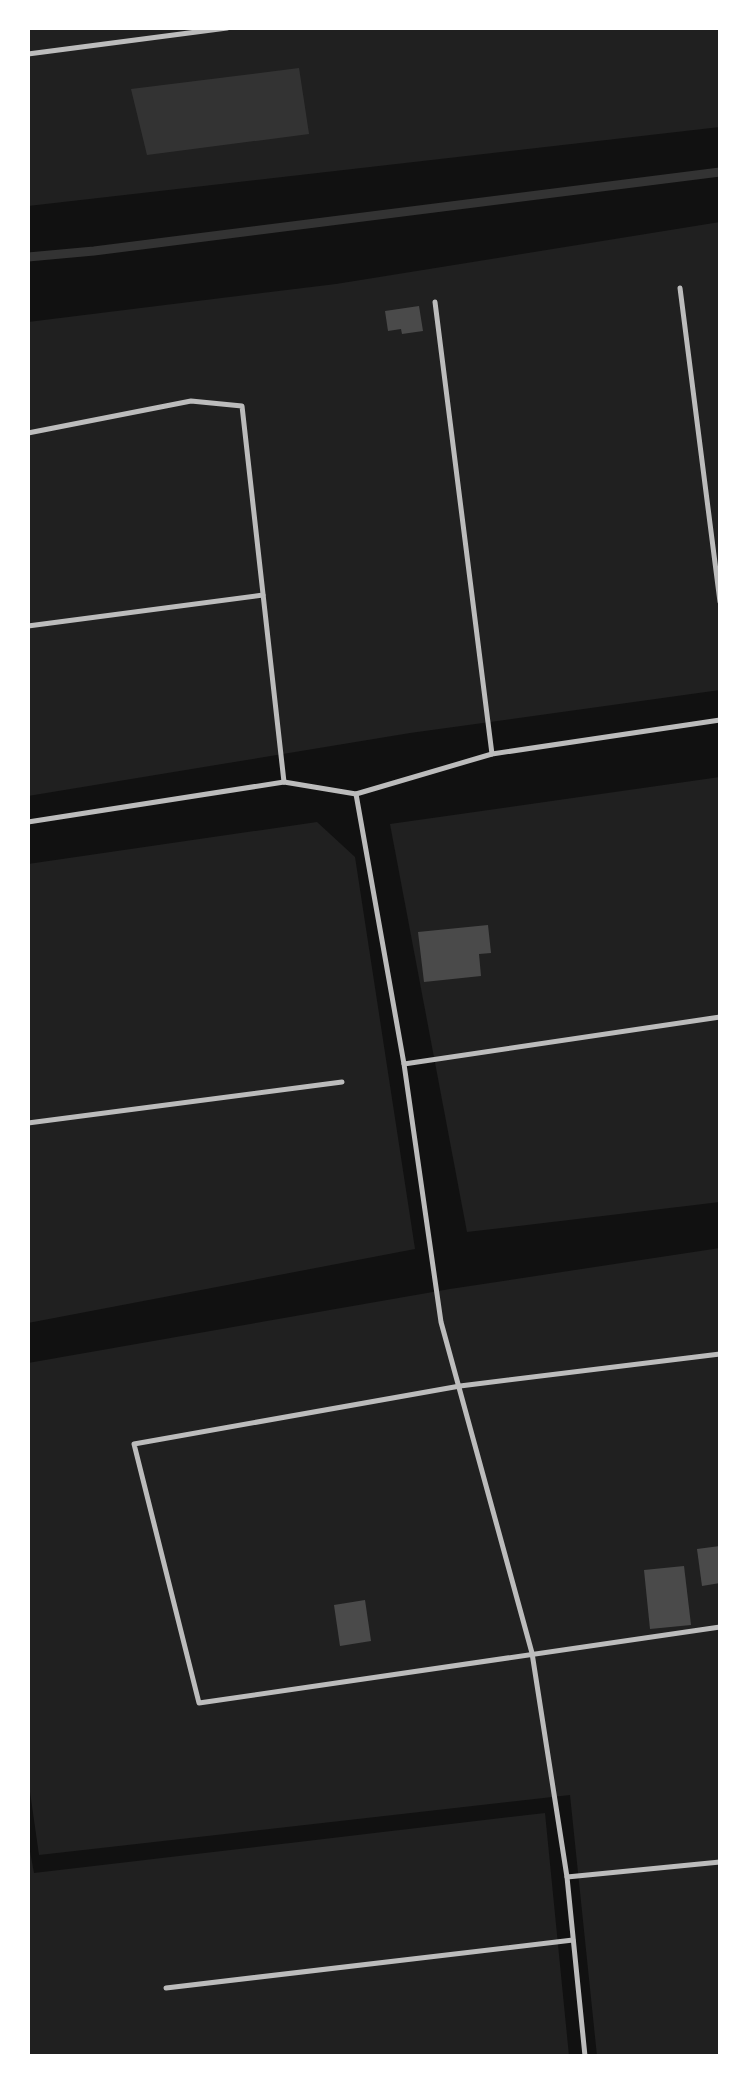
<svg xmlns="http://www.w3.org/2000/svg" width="748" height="2084" font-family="'Source Sans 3',sans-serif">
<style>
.green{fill:#202020}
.water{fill:#333}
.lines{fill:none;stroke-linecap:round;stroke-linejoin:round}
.stream{stroke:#333;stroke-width:9}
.building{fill:#4a4a4a}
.service{stroke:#bcbcbc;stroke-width:5}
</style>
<rect width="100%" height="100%" fill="#111"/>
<g class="green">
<polygon points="28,28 720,28 720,127 28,206"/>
<polygon points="720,222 720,690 410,733 28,796 28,322 336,284"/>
<polygon points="720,777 720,1202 467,1232 390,824"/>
<polygon points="317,822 355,857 415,1249 28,1323 28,864"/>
<polygon points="720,1248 720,2056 597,2056 570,1795 39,1855 28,1778 28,1363 450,1289"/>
<polygon points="545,1813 569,2056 28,2056 28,1841 34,1873"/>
</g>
<polygon class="water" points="299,68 309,134 147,155 131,89"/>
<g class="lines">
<polyline class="stream" points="28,257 94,251 720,172"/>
</g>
<g class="building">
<polygon points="419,306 423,331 402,334 401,329 388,331 385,311"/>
<polygon points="488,925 491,953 479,954 481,976 424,982 418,932"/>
<polygon points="720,1546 720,1583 702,1586 697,1549"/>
<polygon points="684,1566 691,1625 650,1629 644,1570"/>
<polygon points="365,1600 371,1641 340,1646 334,1605"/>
</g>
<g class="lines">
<g class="service">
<polyline points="28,54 227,28"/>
<polyline points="680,288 720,602"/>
<polyline points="435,302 492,754"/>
<polyline points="28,433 191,401 242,406 284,782"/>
<polyline points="28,626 263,595"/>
<polyline points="356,794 404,1064 441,1322 532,1653 567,1877 585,2056"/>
<polyline points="28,822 284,782 356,794 492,754 720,720"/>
<polyline points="404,1064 720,1017"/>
<polyline points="28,1123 342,1082"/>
<polyline points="720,1354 460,1386 134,1444 199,1703 720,1627"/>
<polyline points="567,1877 720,1862"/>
<polyline points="166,1988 573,1940"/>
</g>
</g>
<rect width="748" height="2084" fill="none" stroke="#ffffff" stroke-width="60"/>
</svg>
